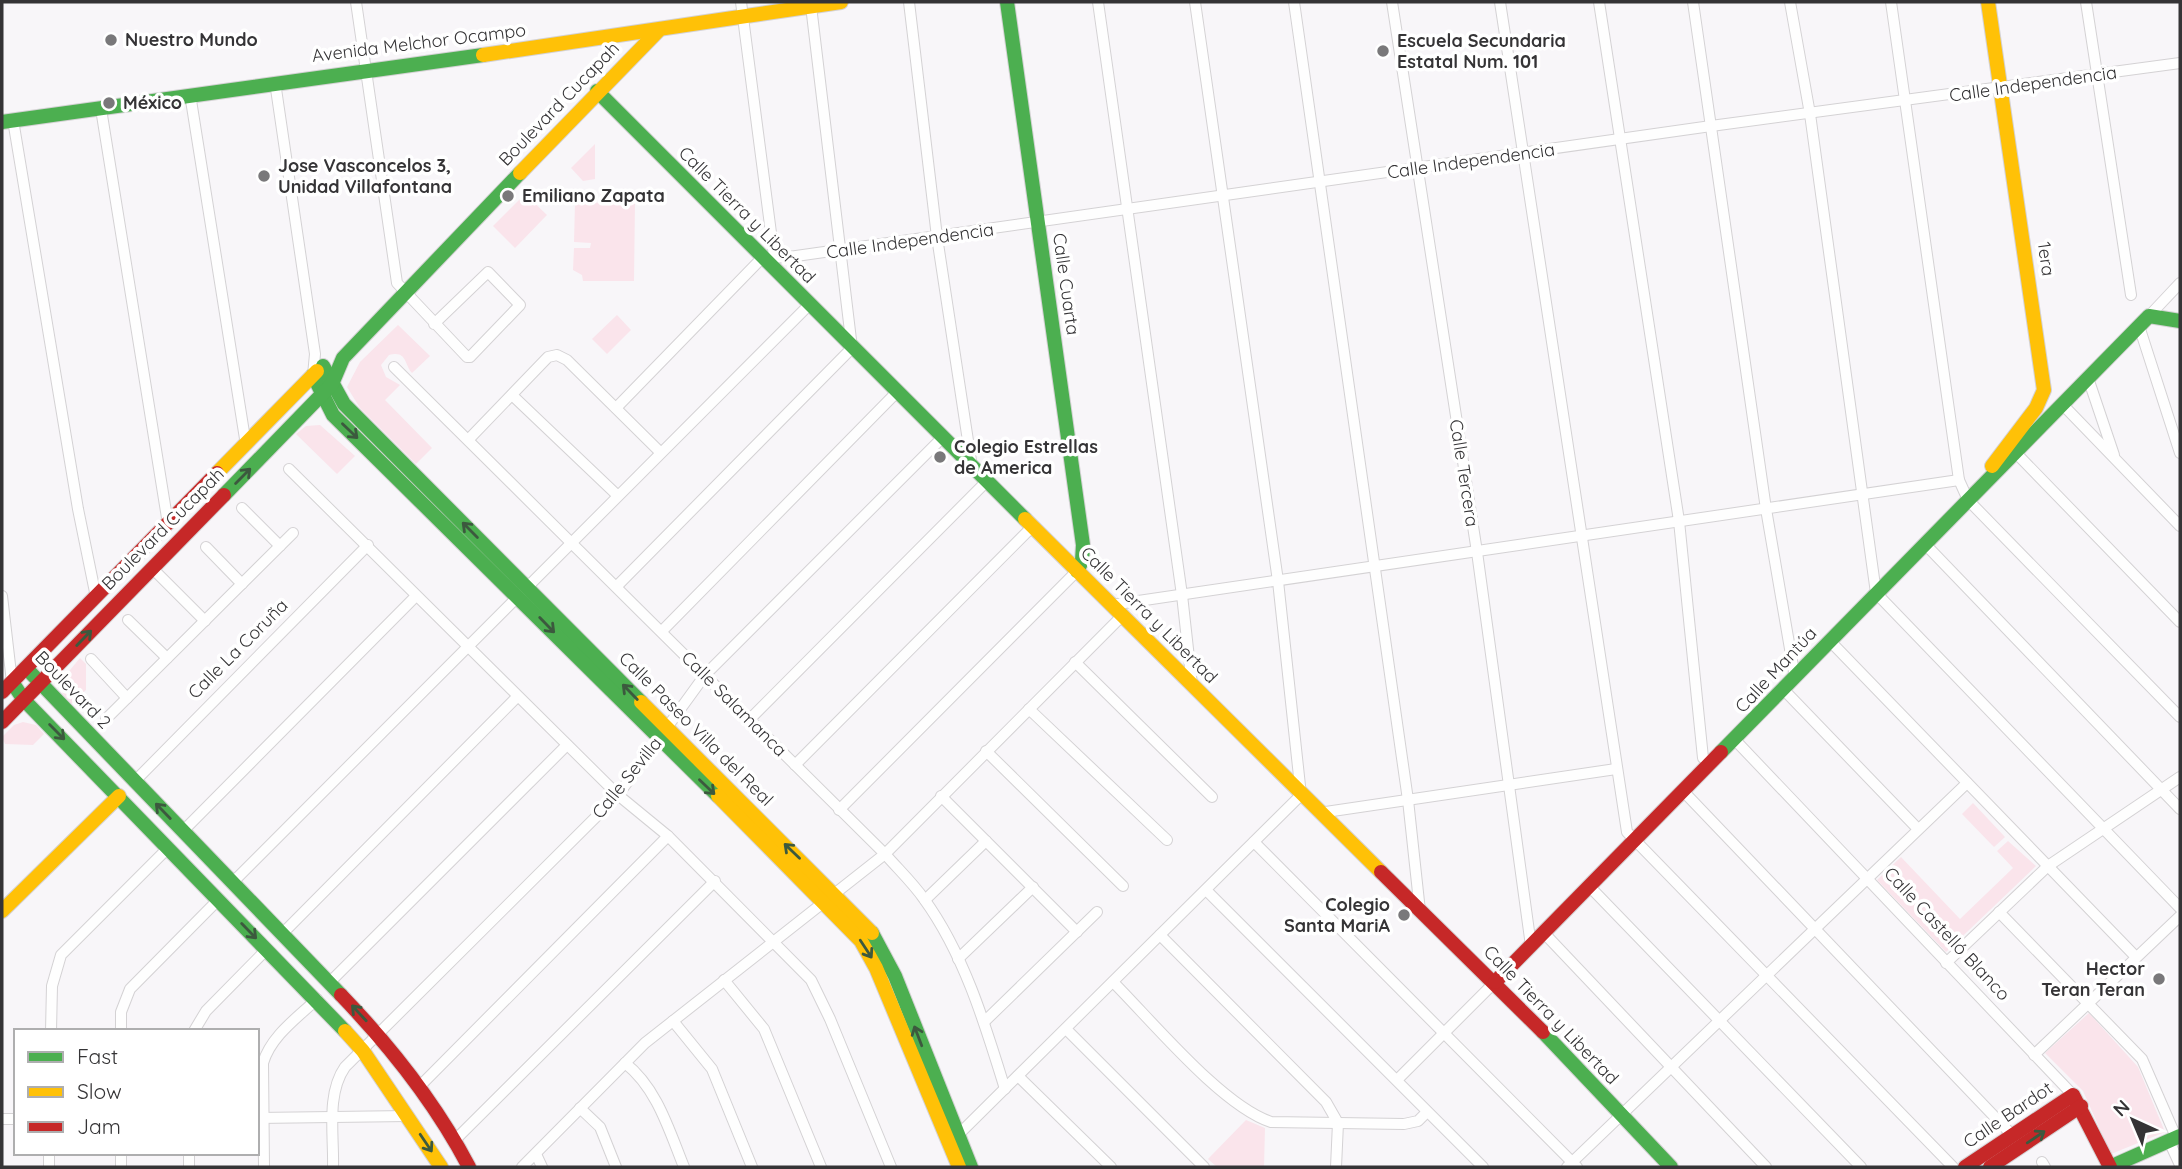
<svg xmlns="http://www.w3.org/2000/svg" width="2182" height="1169" font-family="Quicksand,sans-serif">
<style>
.green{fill:#fae4eb}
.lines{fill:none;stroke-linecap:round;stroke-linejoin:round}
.street-casing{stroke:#d4d2d4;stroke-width:12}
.fast-casing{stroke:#d4d2d4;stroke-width:16}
.slow-casing{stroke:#d4d2d4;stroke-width:16}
.jam-casing{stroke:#d4d2d4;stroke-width:16}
.street{stroke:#fefefe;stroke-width:10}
.fast{stroke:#4caf50;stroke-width:14}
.slow{stroke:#ffc107;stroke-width:14}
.jam{stroke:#c62828;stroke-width:14}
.oneway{stroke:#3c593e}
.poi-dot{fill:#79787a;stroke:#fff;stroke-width:2.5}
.labels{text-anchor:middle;stroke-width:7;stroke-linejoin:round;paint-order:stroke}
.poi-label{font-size:18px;font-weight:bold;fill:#353436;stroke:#fff;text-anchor:start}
.street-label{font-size:18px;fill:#353436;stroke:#fff}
</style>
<rect width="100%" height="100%" fill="#f8f6f9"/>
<g class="green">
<polygon points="595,144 595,179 583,181 571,168"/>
<polygon points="525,194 547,215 515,248 493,226"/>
<polygon points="635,202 634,281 583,281 582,275 573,270 574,248 590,248 591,243 574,242 575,203"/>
<polygon points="617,315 631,330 607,354 592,339"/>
<path d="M398,325L430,356L412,373C404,364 407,350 389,355L381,365L386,377L400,385L385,400L432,448L416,464L360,408L347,387L360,362Z"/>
<polygon points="320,425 355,456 337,474 296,434 306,426"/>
<polygon points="80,658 86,664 86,690 71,704 62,693 61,681"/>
<polygon points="23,722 36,725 44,734 33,745 5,744 2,737 14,725"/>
<polygon points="1973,803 2005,837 1994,847 1962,814"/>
<polygon points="2008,841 2036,866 1946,952 1877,880 1901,857 1960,919 2013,868 1997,851"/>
<polygon points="2089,1013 2138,1067 2165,1132 2111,1154 2083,1091 2045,1053"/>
<polygon points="1246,1120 1265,1128 1264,1167 1217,1167 1208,1159"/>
</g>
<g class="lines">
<g class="street-casing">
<g id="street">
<polyline points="356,2 397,283 467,357 470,357 520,305 488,272 434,324"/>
<polyline points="741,2 774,256"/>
<polyline points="909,2 937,237 972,467"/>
<polyline points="1098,2 1182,595 1192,685"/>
<polyline points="1294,2 1408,800 1420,911"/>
<polyline points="1392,2 1477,552 1531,946"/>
<polyline points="1500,2 1627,832 1953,1167"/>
<polyline points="1599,2 1679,521 1703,758"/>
<polyline points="1693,2 1766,509 1795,678"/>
<polyline points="1790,2 1810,114 1876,593 2180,908"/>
<polyline points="1891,2 1959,480 1968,500 2180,717"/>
<polyline points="2086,2 2131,295"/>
<polyline points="275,82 315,354 313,375"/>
<polyline points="190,94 246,445"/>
<polyline points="101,109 168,524"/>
<polyline points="13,120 78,509 96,597"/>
<polyline points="2149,316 2180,283"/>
<polyline points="2139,326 2180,453"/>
<path d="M394,367L885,854C898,869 913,883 924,899C964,954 985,1024 1005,1089"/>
<polyline points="2088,378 2114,455"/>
<polyline points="512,395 617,495"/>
<polyline points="2062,404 2180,526"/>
<polyline points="616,408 762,258 789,257 1711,126 2180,63"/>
<polyline points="469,439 548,357 557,355 567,360 660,452"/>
<polyline points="2015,452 2180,622"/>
<polyline points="289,469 618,795 668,836 811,980 830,1019 891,1167"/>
<polyline points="242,508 280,546"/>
<polyline points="1925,544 2180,809"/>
<polyline points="206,547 242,584"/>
<polyline points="152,568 205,621"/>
<polyline points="617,586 852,348 811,6"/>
<polyline points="2,596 12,682"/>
<polyline points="1111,605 1959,480"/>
<polyline points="128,620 167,658"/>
<polyline points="662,631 896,393"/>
<polyline points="1829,640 2136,957"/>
<polyline points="91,659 127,698"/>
<polyline points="1075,662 1212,797"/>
<polyline points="1784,690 1918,829"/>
<polyline points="1029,709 1167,840"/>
<polyline points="106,719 293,533"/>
<polyline points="750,719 986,482"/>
<polyline points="1736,741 2073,1095"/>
<polyline points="986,751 1123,886"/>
<polyline points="795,765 1032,527"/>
<polyline points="135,781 368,545"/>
<polyline points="1684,792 2013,1136"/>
<polyline points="941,796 1077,932"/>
<polyline points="839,810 1077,571"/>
<polyline points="1319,813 1616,769"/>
<polyline points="183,831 416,596"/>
<polyline points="1254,842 1577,1167"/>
<polyline points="232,883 809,305"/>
<polyline points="1590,887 1861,1167"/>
<polyline points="1206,890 1483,1167"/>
<polyline points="925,900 986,841"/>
<polyline points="1999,912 2142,1059 2176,1137"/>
<polyline points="283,933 517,697"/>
<polyline points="1544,933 1766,1167"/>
<polyline points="1160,935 1326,1102 1338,1123 1336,1167"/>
<polyline points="958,959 1033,887"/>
<polyline points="1946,963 2048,866 2180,777"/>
<polyline points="724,980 764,1029 821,1167"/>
<polyline points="330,982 567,745"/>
<path d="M1113,982C1152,1021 1222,1106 1271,1122L1404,1124L1418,1121L1427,1112"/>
<polyline points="673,1021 712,1069 752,1167"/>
<polyline points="984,1022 1097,912"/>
<polyline points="1066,1029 1204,1167"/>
<polyline points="51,1031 52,986 61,955 169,847"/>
<polyline points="121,1031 121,1012 130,989 219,899"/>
<polyline points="194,1031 206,1011 267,949"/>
<polyline points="2034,1055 2180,916"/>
<path d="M625,1063C657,1088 669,1130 684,1167"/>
<polyline points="1018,1076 1111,1167"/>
<polyline points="1397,1080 1495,982"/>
<polyline points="418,1088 668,836"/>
<polyline points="580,1108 600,1127 616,1167"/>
<polyline points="257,1118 408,1116"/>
<polyline points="2,1119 16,1119"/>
<polyline points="954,1139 1301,795 1278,581 1195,2"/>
<polyline points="455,1140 715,881"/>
<polyline points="2169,1141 2180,1165"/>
<polyline points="49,1153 49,1167"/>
<polyline points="121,1153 121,1167"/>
<polyline points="189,1153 189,1167"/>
<polyline points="536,1154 542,1167"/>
<polyline points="2042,1162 2045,1167"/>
<path d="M264,1167L263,1063C271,1036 297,1018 317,999"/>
<path d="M333,1167C334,1136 326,1094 345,1067L618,795L705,675L942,438"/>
<polyline points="522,1167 645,1043 885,854 1122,616"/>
<polyline points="1567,1167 1967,783"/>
</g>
</g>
<g class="fast-casing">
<g id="fast">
<polyline points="1007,2 1083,545 1082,561 1077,571"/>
<polyline points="597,91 1025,519"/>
<polyline points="2,122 483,55"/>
<polyline points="323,366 344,404 641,702"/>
<polyline points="313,375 333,415 718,796"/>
<polyline points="224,495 332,384 343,358 520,173"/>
<polyline points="26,668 341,995"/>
<polyline points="12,682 24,700 345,1031"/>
<polyline points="1721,752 2149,316 2180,321"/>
<polyline points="872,933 895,976 971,1167"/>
<polyline points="1543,1032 1671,1167"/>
<polyline points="2110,1167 2180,1136"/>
</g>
</g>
<g class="slow-casing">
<g id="slow">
<polyline points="1988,2 2044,390 2036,408 1992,466"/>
<polyline points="483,55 841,2"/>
<polyline points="520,173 658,31"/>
<polyline points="217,473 317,371"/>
<polyline points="1025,519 1381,872"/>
<polyline points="641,702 872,933"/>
<polyline points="718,796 861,941 876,968 959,1167"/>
<polyline points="2,911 119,796"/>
<polyline points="345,1031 363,1051 441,1167"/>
</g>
</g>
<g class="jam-casing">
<g id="jam">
<polyline points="2,692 217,473"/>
<polyline points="2,722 224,495"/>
<polyline points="1381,872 1543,1032"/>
<polyline points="1495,982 1721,752"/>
<path d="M341,995C390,1046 436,1104 469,1167"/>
<polyline points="1965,1167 2073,1095 2110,1167"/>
<polyline points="1990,1167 2081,1106"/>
</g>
</g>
<use href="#street" class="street"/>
<use href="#fast" class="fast"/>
<use href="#slow" class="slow"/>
<use href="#jam" class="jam"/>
</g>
<defs><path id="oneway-shaft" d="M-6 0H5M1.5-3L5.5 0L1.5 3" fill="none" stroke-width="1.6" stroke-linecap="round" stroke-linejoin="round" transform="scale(1.75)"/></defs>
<g class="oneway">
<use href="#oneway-shaft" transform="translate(350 431) rotate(44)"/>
<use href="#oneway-shaft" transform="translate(243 476) rotate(-45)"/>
<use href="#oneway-shaft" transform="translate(470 530) rotate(-135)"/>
<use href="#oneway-shaft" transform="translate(547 625) rotate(46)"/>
<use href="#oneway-shaft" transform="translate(84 638) rotate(-46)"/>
<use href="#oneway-shaft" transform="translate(630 692) rotate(-134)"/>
<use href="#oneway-shaft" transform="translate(57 732) rotate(45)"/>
<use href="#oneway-shaft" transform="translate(707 787) rotate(44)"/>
<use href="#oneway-shaft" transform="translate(163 811) rotate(-134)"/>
<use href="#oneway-shaft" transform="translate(792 851) rotate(-136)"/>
<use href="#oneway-shaft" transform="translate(249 931) rotate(46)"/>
<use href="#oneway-shaft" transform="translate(866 949) rotate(57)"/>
<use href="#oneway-shaft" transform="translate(359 1013) rotate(-133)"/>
<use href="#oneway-shaft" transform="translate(918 1036) rotate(-111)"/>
<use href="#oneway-shaft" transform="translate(2036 1137) rotate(-34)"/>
<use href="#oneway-shaft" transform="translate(426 1143) rotate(56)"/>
</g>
<g class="poi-dot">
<circle cx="111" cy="40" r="7"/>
<circle cx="1383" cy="51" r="7"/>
<circle cx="109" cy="103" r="7"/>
<circle cx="264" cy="176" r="7"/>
<circle cx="508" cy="196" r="7"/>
<circle cx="940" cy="457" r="7"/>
<circle cx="1404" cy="915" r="7"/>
<circle cx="2159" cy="979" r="7"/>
</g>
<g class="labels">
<g class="poi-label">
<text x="125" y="46">Nuestro Mundo</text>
<text x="1397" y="47">Escuela Secundaria<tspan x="1397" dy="21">Estatal Num. 101</tspan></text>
<text x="123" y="109">México</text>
<text x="278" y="172">Jose Vasconcelos 3,<tspan x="278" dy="21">Unidad Villafontana</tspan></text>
<text x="522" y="202">Emiliano Zapata</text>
<text x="954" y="453">Colegio Estrellas<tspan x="954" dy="21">de America</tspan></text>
<text x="1390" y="911" text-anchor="end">Colegio<tspan x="1390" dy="21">Santa MariA</tspan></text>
<text x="2145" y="975" text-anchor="end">Hector<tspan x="2145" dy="21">Teran Teran</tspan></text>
</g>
<g class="street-label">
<text transform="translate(419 43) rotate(-7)" y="6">Avenida Melchor Ocampo</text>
<text transform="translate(2033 84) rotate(-8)" y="6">Calle Independencia</text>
<text transform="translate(559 104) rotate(-46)" y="6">Boulevard Cucapah</text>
<text transform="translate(1471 161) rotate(-8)" y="6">Calle Independencia</text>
<text transform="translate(747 215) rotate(45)" y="6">Calle Tierra y Libertad</text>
<text transform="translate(910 241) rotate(-8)" y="6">Calle Independencia</text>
<text transform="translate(2046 259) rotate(82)" y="6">1era</text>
<text transform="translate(1066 284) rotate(82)" y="6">Calle Cuarta</text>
<text transform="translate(1464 473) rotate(81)" y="6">Calle Tercera</text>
<text transform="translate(163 529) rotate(-45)" y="6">Boulevard Cucapah</text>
<text transform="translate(1149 615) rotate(45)" y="6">Calle Tierra y Libertad</text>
<text transform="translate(238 649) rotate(-45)" y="6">Calle La Coruña</text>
<text transform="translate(1776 670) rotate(-47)" y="6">Calle Mantúa</text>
<text transform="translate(73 690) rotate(46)" y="6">Boulevard 2</text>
<text transform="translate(734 704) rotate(45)" y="6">Calle Salamanca</text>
<text transform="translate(696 729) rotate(45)" y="6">Calle Paseo Villa del Real</text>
<text transform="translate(627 778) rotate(-51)" y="6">Calle Sevilla</text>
<text transform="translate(1947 934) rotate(47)" y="6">Calle Castelló Blanco</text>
<text transform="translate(1551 1015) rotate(46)" y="6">Calle Tierra y Libertad</text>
<text transform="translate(2008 1115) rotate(-34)" y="6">Calle Bardot</text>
</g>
</g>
<rect width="2182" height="1169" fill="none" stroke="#353436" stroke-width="7"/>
<rect x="14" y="1029" width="245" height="126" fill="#ffffff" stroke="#aeaeaf" stroke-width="2"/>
<rect x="28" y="1052" width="35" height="10" fill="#4caf50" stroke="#aeaeaf" stroke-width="2"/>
<text x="77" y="1064" font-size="21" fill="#353436">Fast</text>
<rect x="28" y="1087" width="35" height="10" fill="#ffc107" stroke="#aeaeaf" stroke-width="2"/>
<text x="77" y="1099" font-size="21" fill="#353436">Slow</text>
<rect x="28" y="1122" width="35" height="10" fill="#c62828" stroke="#aeaeaf" stroke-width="2"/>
<text x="77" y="1134" font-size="21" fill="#353436">Jam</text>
<g transform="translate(2133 1120) rotate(316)" stroke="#ffffff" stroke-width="5" paint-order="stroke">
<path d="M0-5L12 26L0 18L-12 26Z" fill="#353436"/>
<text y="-10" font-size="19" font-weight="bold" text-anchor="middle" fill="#353436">N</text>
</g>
</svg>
